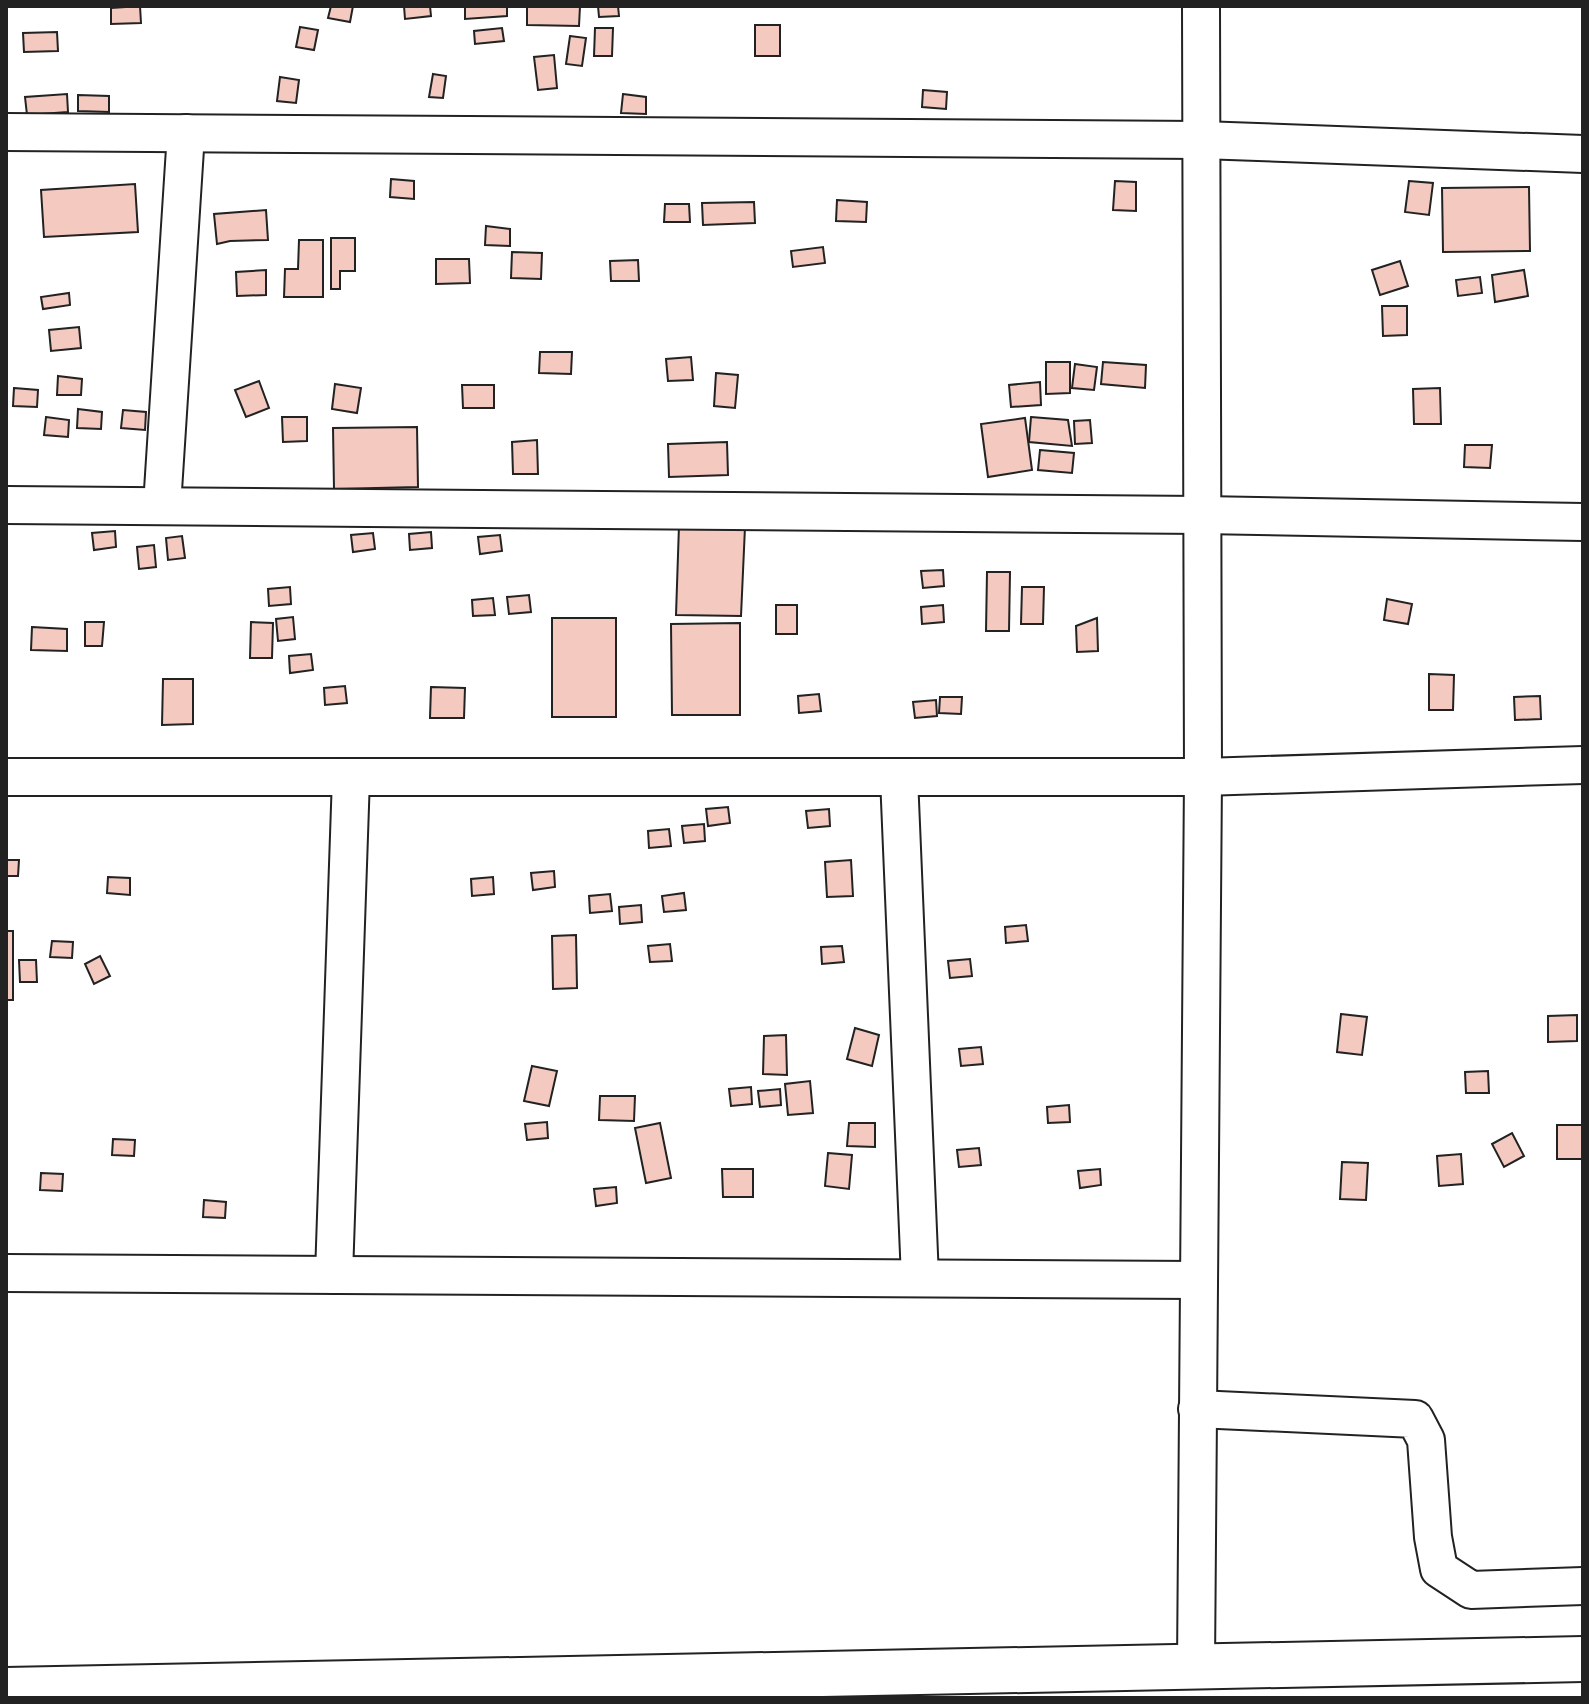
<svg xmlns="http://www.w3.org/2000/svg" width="1589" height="1704" font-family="'PT Sans',sans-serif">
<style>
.building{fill:#f3c9c0;stroke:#222;stroke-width:2}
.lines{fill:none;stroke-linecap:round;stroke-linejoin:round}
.minor-casing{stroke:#222;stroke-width:40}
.tertiary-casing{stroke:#222;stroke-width:48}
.minor{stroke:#fff;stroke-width:36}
.tertiary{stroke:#fff;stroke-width:44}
</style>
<rect width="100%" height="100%" fill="#fff"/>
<g class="building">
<polygon points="140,6 141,23 111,24 111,8"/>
<polygon points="331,6 353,6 350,22 328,18"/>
<polygon points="404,6 430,6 431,16 405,19"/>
<polygon points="465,6 507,6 507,16 465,19"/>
<polygon points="527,6 580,6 579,26 527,25"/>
<polygon points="598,6 618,6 619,16 599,17"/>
<rect x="755" y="25" width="25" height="31"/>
<polygon points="300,27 318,30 314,50 296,47"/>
<polygon points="502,28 504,41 475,44 474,31"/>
<polygon points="595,28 613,28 612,56 594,56"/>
<polygon points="57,32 58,51 24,52 23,33"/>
<polygon points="570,36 586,38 582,66 566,64"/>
<polygon points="554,55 557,88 538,90 534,57"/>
<polygon points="433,74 446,76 443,98 429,97"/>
<polygon points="280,77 299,80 296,103 277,101"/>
<polygon points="923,90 947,92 946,109 922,107"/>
<polygon points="67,94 68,112 27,115 25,97"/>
<polygon points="623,94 646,97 646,114 621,113"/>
<polygon points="78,95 109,96 109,112 78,111"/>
<polygon points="391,179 414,181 414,199 390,197"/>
<polygon points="1115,181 1136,182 1136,211 1113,210"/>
<polygon points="1409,181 1433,183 1429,215 1405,212"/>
<polygon points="135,184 138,232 44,237 41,190"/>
<polygon points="1529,187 1530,251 1443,252 1442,188"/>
<polygon points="837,200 867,202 866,222 836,221"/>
<polygon points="754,202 755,223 703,225 702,203"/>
<polygon points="665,204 689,204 690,222 664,222"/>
<polygon points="266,210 268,240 230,241 217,244 214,214"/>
<polygon points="486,226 510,229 510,246 485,245"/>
<polygon points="331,238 355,238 355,271 340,271 340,289 331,289"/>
<polygon points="299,240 323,240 323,297 284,297 285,269 298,269"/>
<polygon points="823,247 825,263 793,267 791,251"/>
<polygon points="512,252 542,253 541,279 511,278"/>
<polygon points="436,259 469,259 470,283 436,284"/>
<polygon points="638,260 639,281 611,281 610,261"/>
<polygon points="1400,261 1408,286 1380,295 1372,270"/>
<polygon points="266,270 266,295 237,296 236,272"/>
<polygon points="1524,270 1528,296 1495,302 1492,275"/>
<polygon points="1480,277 1482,293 1458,296 1456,280"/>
<polygon points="69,293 70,305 43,309 41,297"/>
<polygon points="1382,306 1407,306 1407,335 1383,336"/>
<polygon points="79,327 81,348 51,351 49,330"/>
<polygon points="540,352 572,352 571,374 539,373"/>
<polygon points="691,357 693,380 668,381 666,359"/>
<polygon points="1046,362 1070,362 1070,393 1046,394"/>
<polygon points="1103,362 1146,365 1145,388 1101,384"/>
<polygon points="1075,364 1097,367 1094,390 1072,388"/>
<polygon points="716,373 738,375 735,408 714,406"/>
<polygon points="58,376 82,379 81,395 57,395"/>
<polygon points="259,381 269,408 246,417 235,390"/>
<polygon points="1040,382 1041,405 1011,407 1009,385"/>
<polygon points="335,384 361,388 357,413 332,409"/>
<polygon points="462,385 494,385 494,408 463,408"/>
<polygon points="14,388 38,390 37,407 13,406"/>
<polygon points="1440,388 1441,424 1414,424 1413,389"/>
<polygon points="78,409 102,412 101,429 77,428"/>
<polygon points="123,410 146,412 145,430 121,428"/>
<polygon points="46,417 69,420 68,437 44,435"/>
<polygon points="282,417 307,417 307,441 283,442"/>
<polygon points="1031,417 1068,420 1072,446 1029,442"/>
<polygon points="1025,418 1032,470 988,477 981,424"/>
<polygon points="1090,420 1092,443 1075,444 1074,421"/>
<polygon points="417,427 418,487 334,489 333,428"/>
<polygon points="537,440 538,474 513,474 512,442"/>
<polygon points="727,442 728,475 669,477 668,444"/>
<polygon points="1465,445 1492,445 1490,468 1464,467"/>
<polygon points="1040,450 1074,453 1072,473 1038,470"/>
<polygon points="679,525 745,527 741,616 676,615"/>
<polygon points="115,531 116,547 94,550 92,533"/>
<polygon points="431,532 432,548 410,550 409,534"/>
<polygon points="373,533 375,549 353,552 351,535"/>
<polygon points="500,535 502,551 480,554 478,537"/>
<polygon points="182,536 185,558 168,560 166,538"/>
<polygon points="154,545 156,567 139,569 137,547"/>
<polygon points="943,570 944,586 923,588 921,571"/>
<polygon points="987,572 1010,572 1009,631 986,631"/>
<polygon points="290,587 291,604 269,606 268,589"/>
<polygon points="1022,587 1044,587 1043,624 1021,624"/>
<polygon points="529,595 531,612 509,614 507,597"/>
<polygon points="493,598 495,615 473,616 472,600"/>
<polygon points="1387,599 1412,604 1408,624 1384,620"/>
<rect x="776" y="605" width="21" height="29"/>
<polygon points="943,605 944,622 922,624 921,607"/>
<polygon points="293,617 295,639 278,641 276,619"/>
<rect x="552" y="618" width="64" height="99"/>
<polygon points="1097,618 1098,651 1077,652 1076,626"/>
<polygon points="85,622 104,622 102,646 85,646"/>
<polygon points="251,622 273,623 272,658 250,658"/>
<polygon points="740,623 740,715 672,715 671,624"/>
<polygon points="32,627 67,629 67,651 31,650"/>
<polygon points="311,654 313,670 290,673 289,656"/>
<polygon points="1429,674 1454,675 1453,710 1429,710"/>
<polygon points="163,679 193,679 193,724 162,725"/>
<polygon points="345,686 347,703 325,705 324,688"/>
<polygon points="431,687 465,688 464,718 430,718"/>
<polygon points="819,694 821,711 799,713 798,696"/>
<polygon points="1540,696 1541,719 1515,720 1514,697"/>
<polygon points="940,697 962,697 961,714 939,713"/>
<polygon points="936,700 937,716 915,718 913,702"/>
<polygon points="728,807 730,823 708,826 706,809"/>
<polygon points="829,809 830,826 808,828 806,811"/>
<polygon points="704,824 705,841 684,843 682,826"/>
<polygon points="669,829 671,846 649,848 648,831"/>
<polygon points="6,860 19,860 18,876 6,876"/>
<polygon points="851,860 853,896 827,897 825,862"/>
<polygon points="554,871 555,887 533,890 531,873"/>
<polygon points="108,877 130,878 130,895 107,893"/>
<polygon points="493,877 494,894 472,896 471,879"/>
<polygon points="684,893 686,910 664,912 662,896"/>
<polygon points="610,894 612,911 590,913 589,896"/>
<polygon points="641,905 642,922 620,924 619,907"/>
<polygon points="1026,925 1028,941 1006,943 1005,927"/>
<rect x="6" y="931" width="7" height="69"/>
<polygon points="576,935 577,988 553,989 552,936"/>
<polygon points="52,941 73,942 72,958 50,957"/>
<polygon points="670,944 672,961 650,962 648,946"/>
<polygon points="842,946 844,962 822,964 821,947"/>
<polygon points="100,956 110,976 94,984 85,964"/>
<polygon points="970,959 972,976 950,978 948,961"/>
<polygon points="19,960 36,960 37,982 20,982"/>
<polygon points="1341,1014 1367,1017 1362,1055 1337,1052"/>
<polygon points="1577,1015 1577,1041 1548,1042 1548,1016"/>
<polygon points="855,1028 879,1035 872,1066 847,1059"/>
<polygon points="786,1035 787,1075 763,1074 764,1036"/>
<polygon points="981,1047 983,1064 961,1066 959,1049"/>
<polygon points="532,1066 557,1071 549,1106 524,1101"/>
<polygon points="1488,1071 1489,1093 1466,1093 1465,1072"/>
<polygon points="810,1081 813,1113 788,1115 785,1084"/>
<polygon points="751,1087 752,1104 731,1106 729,1089"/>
<polygon points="780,1089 781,1105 760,1107 758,1091"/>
<polygon points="600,1096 635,1096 634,1121 599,1120"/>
<polygon points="1069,1105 1070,1122 1048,1123 1047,1107"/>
<polygon points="547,1122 548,1138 527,1140 525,1124"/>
<polygon points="660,1123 671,1178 646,1183 635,1128"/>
<polygon points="849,1123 875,1123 875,1147 847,1146"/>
<rect x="1557" y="1125" width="26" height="34"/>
<polygon points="1512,1133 1524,1156 1504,1167 1492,1144"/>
<polygon points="113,1139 135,1140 134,1156 112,1155"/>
<polygon points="979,1148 981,1165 959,1167 957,1150"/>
<polygon points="828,1153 852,1155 849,1189 825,1186"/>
<polygon points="1461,1154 1463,1184 1439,1186 1437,1156"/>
<polygon points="1342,1162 1368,1163 1366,1200 1340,1199"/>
<polygon points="722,1169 753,1169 753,1197 723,1197"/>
<polygon points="1100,1169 1101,1185 1080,1188 1078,1171"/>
<polygon points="41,1173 63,1174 62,1191 40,1190"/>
<polygon points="616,1187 617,1203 596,1206 594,1189"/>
<polygon points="204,1200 226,1202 225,1218 203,1217"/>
</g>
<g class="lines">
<g class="minor-casing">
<g id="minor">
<polyline points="6,132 1201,140 1583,154"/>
<polyline points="6,505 1202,515 1583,522"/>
<polyline points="162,506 186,133"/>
<polyline points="6,777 1203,777 1583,765"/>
<polyline points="899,777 920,1278"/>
<polyline points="6,1273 1198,1280"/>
<polyline points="334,1275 351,777"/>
<polyline points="1197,1409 1415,1419 1426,1440 1433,1537 1439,1569 1471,1590 1583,1586"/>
<polyline points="1196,1666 1203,777 1201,6"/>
</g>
</g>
<g class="tertiary-casing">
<polyline id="tertiary" points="6,1690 1583,1659"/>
</g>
<use href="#minor" class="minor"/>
<use href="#tertiary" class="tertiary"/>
</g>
<rect width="1589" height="1704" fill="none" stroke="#222222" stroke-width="16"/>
</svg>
